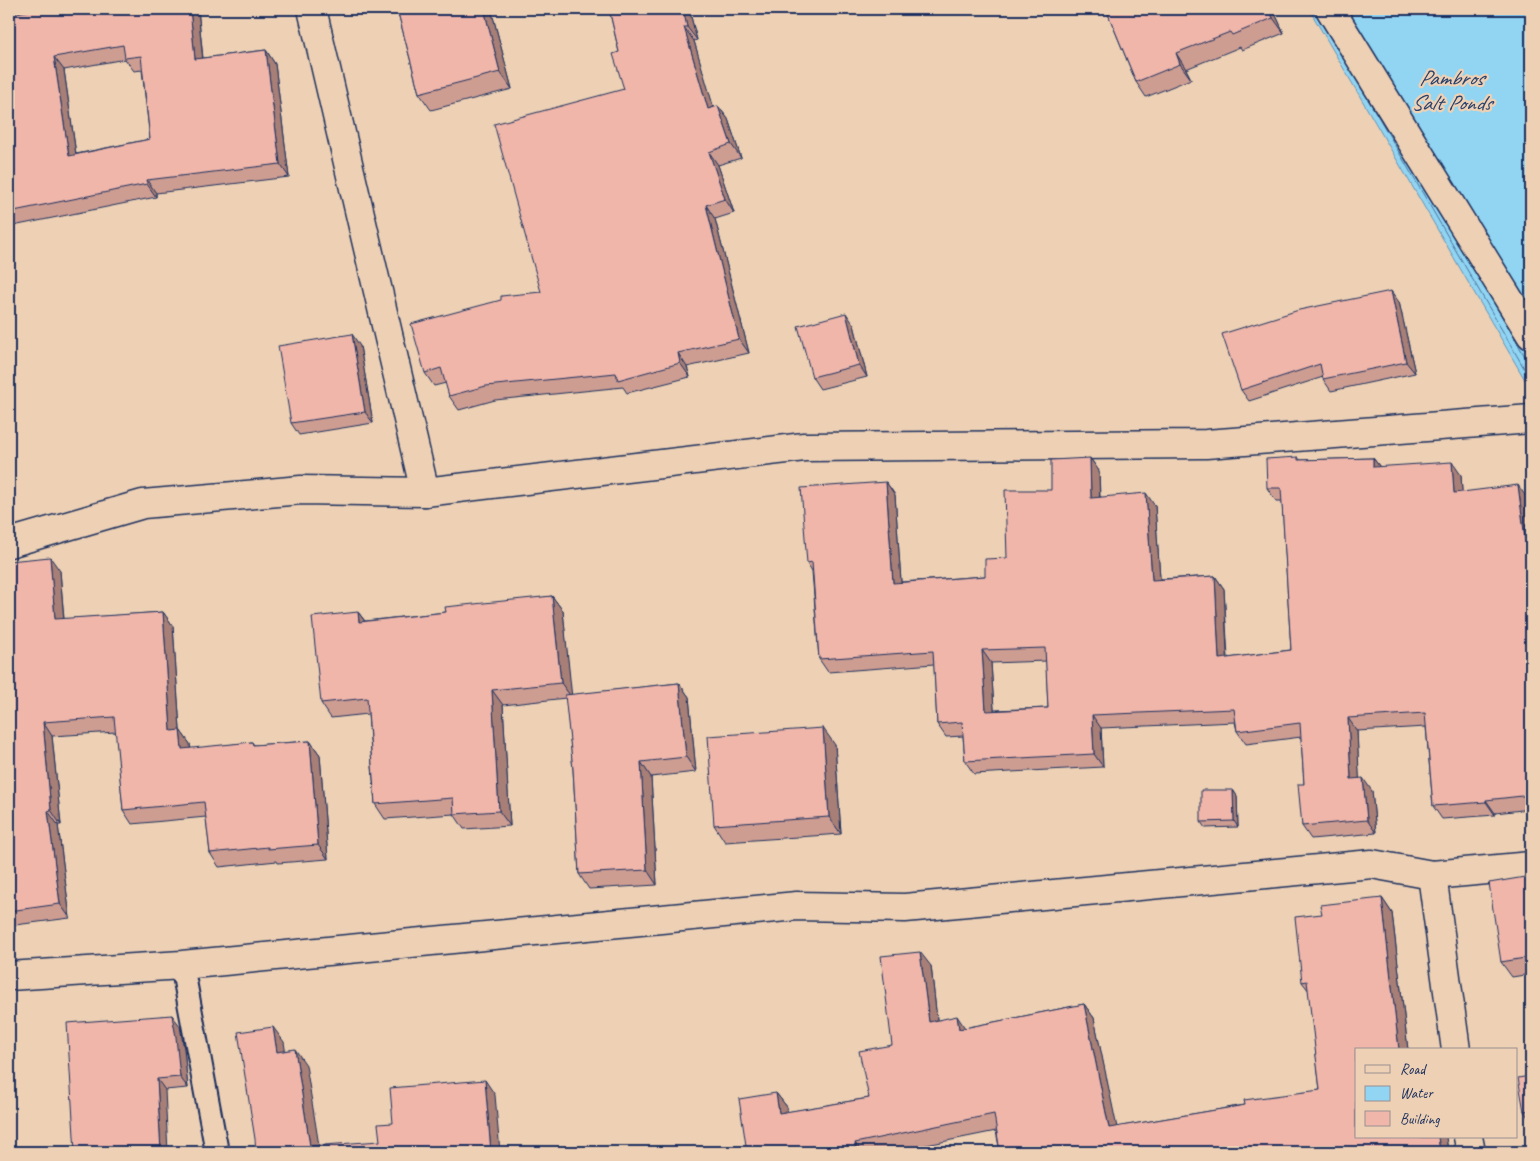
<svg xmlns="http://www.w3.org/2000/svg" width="1540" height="1161" font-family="Caveat,sans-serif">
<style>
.water{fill:#91d5f3;stroke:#6293b7}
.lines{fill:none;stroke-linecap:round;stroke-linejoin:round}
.shore{stroke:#4a719a;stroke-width:1}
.service-casing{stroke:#1b2f5e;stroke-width:26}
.minor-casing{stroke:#1b2f5e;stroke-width:31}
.service{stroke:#eed1b4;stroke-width:22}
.minor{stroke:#eed1b4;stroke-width:28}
.wall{fill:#ce9d92;stroke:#1b2f5e;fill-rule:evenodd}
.shaded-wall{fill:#a87f77;stroke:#1b2f5e}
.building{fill:#f0b6aa;stroke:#1b2f5e;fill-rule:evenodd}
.labels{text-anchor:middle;stroke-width:4.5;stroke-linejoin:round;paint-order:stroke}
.water-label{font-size:22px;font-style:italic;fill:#27406d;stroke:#eed1b4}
</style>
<rect width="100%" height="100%" fill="#eed1b4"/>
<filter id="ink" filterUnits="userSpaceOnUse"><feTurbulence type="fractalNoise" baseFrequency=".02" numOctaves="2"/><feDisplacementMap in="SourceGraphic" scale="10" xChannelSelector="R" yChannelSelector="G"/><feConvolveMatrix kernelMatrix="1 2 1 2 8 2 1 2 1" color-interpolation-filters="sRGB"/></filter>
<g filter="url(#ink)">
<polygon class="water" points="1309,9 1531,9 1531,390"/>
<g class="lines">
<g class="shore">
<polyline points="1364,92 1531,380"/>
<polyline points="1496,306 1531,367"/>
</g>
<g class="service-casing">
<polyline id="service" points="182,965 217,1152"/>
</g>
<g class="minor-casing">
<g id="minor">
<polyline points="312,9 425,492"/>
<polyline points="1330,9 1531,335"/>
<polyline points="9,543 143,504 301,490 425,492 804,447 1206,444 1531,419"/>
<polyline points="1432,875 1456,1050"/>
<polyline points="9,976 182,965 797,906 905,908 1372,864 1432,875 1531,866"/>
<polyline points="1468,1137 1471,1152"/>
</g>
</g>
<use href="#service" class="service"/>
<use href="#minor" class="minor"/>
</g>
<g class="wall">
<path d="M39,9H198L203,58L266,50L275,64L289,177L156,193V197L13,226L9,220V14ZM125,59L134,71L142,70L150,139L76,154L64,70Z"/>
<polygon points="397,9 491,9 512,89 431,110 419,93"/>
<polygon points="609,9 689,9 697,40 694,41 713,107 718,106 728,119 741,158 718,165 734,213 715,219 749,353 687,367 690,377 627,393 623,387 495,400 459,410 449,396 446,383 434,386 425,373 541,292 624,89 619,52"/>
<polygon points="1106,9 1273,9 1284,33 1242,50 1240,47 1186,69 1191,79 1146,97 1136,82"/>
<polygon points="1399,302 1415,373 1331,391 1323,379 1323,377 1249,401 1241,390"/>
<polygon points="854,325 867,377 820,389 812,377"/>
<polygon points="360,346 373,423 299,435 291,423"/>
<path d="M1298,457L1300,460L1373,458L1380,467L1461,475L1462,492L1527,498L1531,530V809L1495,813V815L1442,819L1433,806L1426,727L1357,731L1359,779L1372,791L1376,833L1311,839L1302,826L1304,784L1301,737L1246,744L1237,731L1235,722L1101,728L1103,767L974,774L965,761L963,736L946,737L937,724L934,664L828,672L819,659L812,571L807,563L886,482L895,495L901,582L985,576L1007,558L1051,490L1090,458L1099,471L1100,497L1155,506L1160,579L1215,576L1224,589L1228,658L1291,650L1282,501H1276L1267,488ZM1046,661L1048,708L994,710L991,663Z"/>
<polygon points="9,561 60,571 64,619 163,612 173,626 180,730 190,744 191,749 252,742 254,745 310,741 320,755 328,859 278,863 277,861 219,867 210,853 206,817 132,824 123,810 116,732 52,736 61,825 58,825 70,918 15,925 9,917"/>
<polygon points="552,596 563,611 571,695 679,683 689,697 696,772 651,777 657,885 589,889 579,874 573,769 566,698 503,705 510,826 464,829 454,814 385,819 375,804 368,714 331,718 321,703 358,612 365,621 446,612"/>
<polygon points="835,745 841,834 725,842 714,825"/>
<polygon points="1233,790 1237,796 1238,827 1205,828 1201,822"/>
<polygon points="1531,876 1531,974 1512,977 1501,962"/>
<polygon points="1382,898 1392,913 1408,1050 1356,1050 1446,1137 1448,1152 1000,1152 996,1131 892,1152 747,1152 776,1093 787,1107 787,1112 869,1098 892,1045 931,966 937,1020 965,1028 1084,1004 1094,1018 1116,1127 1245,1105 1320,1090 1309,991 1302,982 1322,914"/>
<polygon points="180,1026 184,1049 188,1088 165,1090 75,1152"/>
<polygon points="1531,1049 1531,1122 1524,1111 1530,1076"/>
</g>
<g class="shaded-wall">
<polygon points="190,9 198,9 204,72 195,59"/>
<polygon points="484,9 491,9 512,89 500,72"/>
<polygon points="683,9 689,9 697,40 687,27"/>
<polygon points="1269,9 1273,9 1284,33 1273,18"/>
<polygon points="684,27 694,41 718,122 708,109"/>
<polygon points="266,50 275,64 289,177 280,164"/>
<polygon points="1176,53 1186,69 1191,79 1180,64"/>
<polygon points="54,57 64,70 78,169 69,156"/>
<polygon points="718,106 728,119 741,158 731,144"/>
<polygon points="709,152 718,165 734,213 725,199"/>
<polygon points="147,180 156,193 156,197 147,184"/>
<polygon points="706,205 715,219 749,353 739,339"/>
<polygon points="1391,291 1399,302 1415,373 1406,362"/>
<polygon points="846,313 854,325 867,377 859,365"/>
<polygon points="352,334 360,346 373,423 365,412"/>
<polygon points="678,353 687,367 690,377 680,363"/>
<polygon points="1090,458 1099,471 1100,511 1091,498"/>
<polygon points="1373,458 1382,470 1373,467"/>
<polygon points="1452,462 1461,475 1463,506 1454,493"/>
<polygon points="886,482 895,495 902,596 893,583"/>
<polygon points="1518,485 1527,498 1531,530 1531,566 1528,562"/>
<polygon points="1146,493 1155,506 1161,592 1152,580"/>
<polygon points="50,557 60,571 65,634 55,619"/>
<polygon points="1215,576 1224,589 1228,672 1219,659"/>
<polygon points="552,596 563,611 572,698 561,683"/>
<polygon points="163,612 173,626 181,745 171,731"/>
<polygon points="358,612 369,627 359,622"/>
<polygon points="982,650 991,663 995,724 986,711"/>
<polygon points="679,683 689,697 696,772 686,757"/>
<polygon points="492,690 503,705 510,826 499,811"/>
<polygon points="1092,715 1101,728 1103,767 1094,754"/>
<polygon points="1348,718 1357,731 1360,792 1351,779"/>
<polygon points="43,722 52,736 61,825 51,810"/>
<polygon points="823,728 835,745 841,834 829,817"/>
<polygon points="180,730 190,744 192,764 182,749"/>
<polygon points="310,741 320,755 328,859 318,845"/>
<polygon points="641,762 651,777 657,885 647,870"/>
<polygon points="1363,778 1372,791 1376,833 1367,820"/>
<polygon points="1233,790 1237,796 1238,827 1234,821"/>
<polygon points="1486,800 1495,813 1495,815 1486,802"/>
<polygon points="48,811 58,825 70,918 60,904"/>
<polygon points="1382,898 1392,913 1408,1050 1399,1050"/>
<polygon points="920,952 931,966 939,1037 929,1022"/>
<polygon points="1084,1004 1094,1018 1120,1142 1109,1128"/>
<polygon points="172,1015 180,1026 184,1049 188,1088 180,1077"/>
<polygon points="957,1016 967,1031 959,1029"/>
<polygon points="273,1027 284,1042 288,1068 277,1052"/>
<polygon points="295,1049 306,1065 320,1152 310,1146"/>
<polygon points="157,1079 165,1090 168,1152 161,1152"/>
<polygon points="485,1080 495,1095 500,1152 491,1152"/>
<polygon points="776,1093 787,1107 790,1127 779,1113"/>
<polygon points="1438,1137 1446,1137 1448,1152 1440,1152"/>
<polygon points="855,1143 862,1152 857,1152"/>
</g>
<g class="building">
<path d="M39,9H190L195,59L266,50L280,164L147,180V184L9,212V14ZM123,45L125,58L141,56L150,139L69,156L54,57Z"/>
<polygon points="397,9 484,9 500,72 419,93"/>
<polygon points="609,9 683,9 687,27 684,27 708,109 718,106 731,144 709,152 725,199 706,205 739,339 678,353 680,363 618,380 616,373 486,386 449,396 441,368 425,373 411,324 501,300 501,296 541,292 494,124 624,89 613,54 619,52"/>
<polygon points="1106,9 1269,9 1273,18 1232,35 1230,32 1176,53 1180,64 1136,82"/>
<polygon points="1391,291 1406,362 1323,379 1320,364 1241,390 1222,334 1299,310"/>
<polygon points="846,313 859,365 812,377 798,326"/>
<polygon points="352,334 365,412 291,423 278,346"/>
<path d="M1298,457V460L1373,458V467L1452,462L1454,493L1518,485L1528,562L1531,561V795L1486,800V802L1433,806L1425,713L1348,718L1351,779L1363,778L1367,820L1302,826L1298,784H1304L1300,723L1237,731L1234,709L1092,715L1094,754L965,761L962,722L937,724L933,651L819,659L812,562L807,563L801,488L886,482L893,583L985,576V559L1007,558L1005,490H1051V460L1090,458L1091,498L1146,493L1152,580L1215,576L1219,659L1291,650L1281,488H1267L1266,459ZM1045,648L1048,708L986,711L982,650Z"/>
<polygon points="50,557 55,619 163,612 171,731 180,730 182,749 252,742 253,745 310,741 318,845 268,849 268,847 210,853 204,802 123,810 114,717 43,722 51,810 48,811 60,904 9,911 9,561"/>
<polygon points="552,596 561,683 492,690 499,811 454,814 453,798 375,804 367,698 321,703 312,617 358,612 359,622 446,612 445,607"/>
<polygon points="679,683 686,757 641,762 647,870 579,874 573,769 565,695"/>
<polygon points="823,728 829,817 714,825 708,736"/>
<polygon points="1201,790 1233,790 1234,821 1201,822"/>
<polygon points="1531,876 1531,957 1501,962 1489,883"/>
<polygon points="1382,898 1399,1050 1356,1050 1356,1137 1438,1137 1440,1152 1000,1152 994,1114 855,1143 857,1152 747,1152 739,1099 776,1093 779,1113 869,1098 859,1051 892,1045 881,956 920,952 929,1022 957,1016 959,1029 1084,1004 1109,1128 1245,1105 1244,1100 1320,1090 1307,981 1302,982 1295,917 1322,914 1320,905"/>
<polygon points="172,1015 176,1037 180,1077 157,1079 161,1152 75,1152 67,1023"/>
<polygon points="273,1027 277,1052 295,1049 310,1146 380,1141 378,1124 393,1123 390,1088 485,1080 491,1152 256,1152 255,1139 238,1032"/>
<polygon points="1531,1049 1531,1110 1524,1111 1518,1078 1530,1076 1525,1050"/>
</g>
</g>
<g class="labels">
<g class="water-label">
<text x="1451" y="85">Pambros<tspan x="1451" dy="25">Salt Ponds</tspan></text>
</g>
</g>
<rect width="1540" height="1161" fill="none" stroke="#eed1b4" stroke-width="30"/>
<rect x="15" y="15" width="1510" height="1131" fill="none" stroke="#1b2f5e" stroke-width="2" filter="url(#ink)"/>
<rect x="1355" y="1048" width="162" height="90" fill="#eed1b4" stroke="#9a9092"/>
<rect x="1365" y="1065" width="25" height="8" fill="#eed1b4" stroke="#9a9092"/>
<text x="1400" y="1074" font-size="15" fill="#1b2f5e">Road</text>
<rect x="1365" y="1086" width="25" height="15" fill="#91d5f3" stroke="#9a9092"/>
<text x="1400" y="1098" font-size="15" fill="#1b2f5e">Water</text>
<rect x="1365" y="1111" width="25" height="15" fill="#f0b6aa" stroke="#9a9092"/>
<text x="1400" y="1124" font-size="15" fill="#1b2f5e">Building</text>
</svg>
